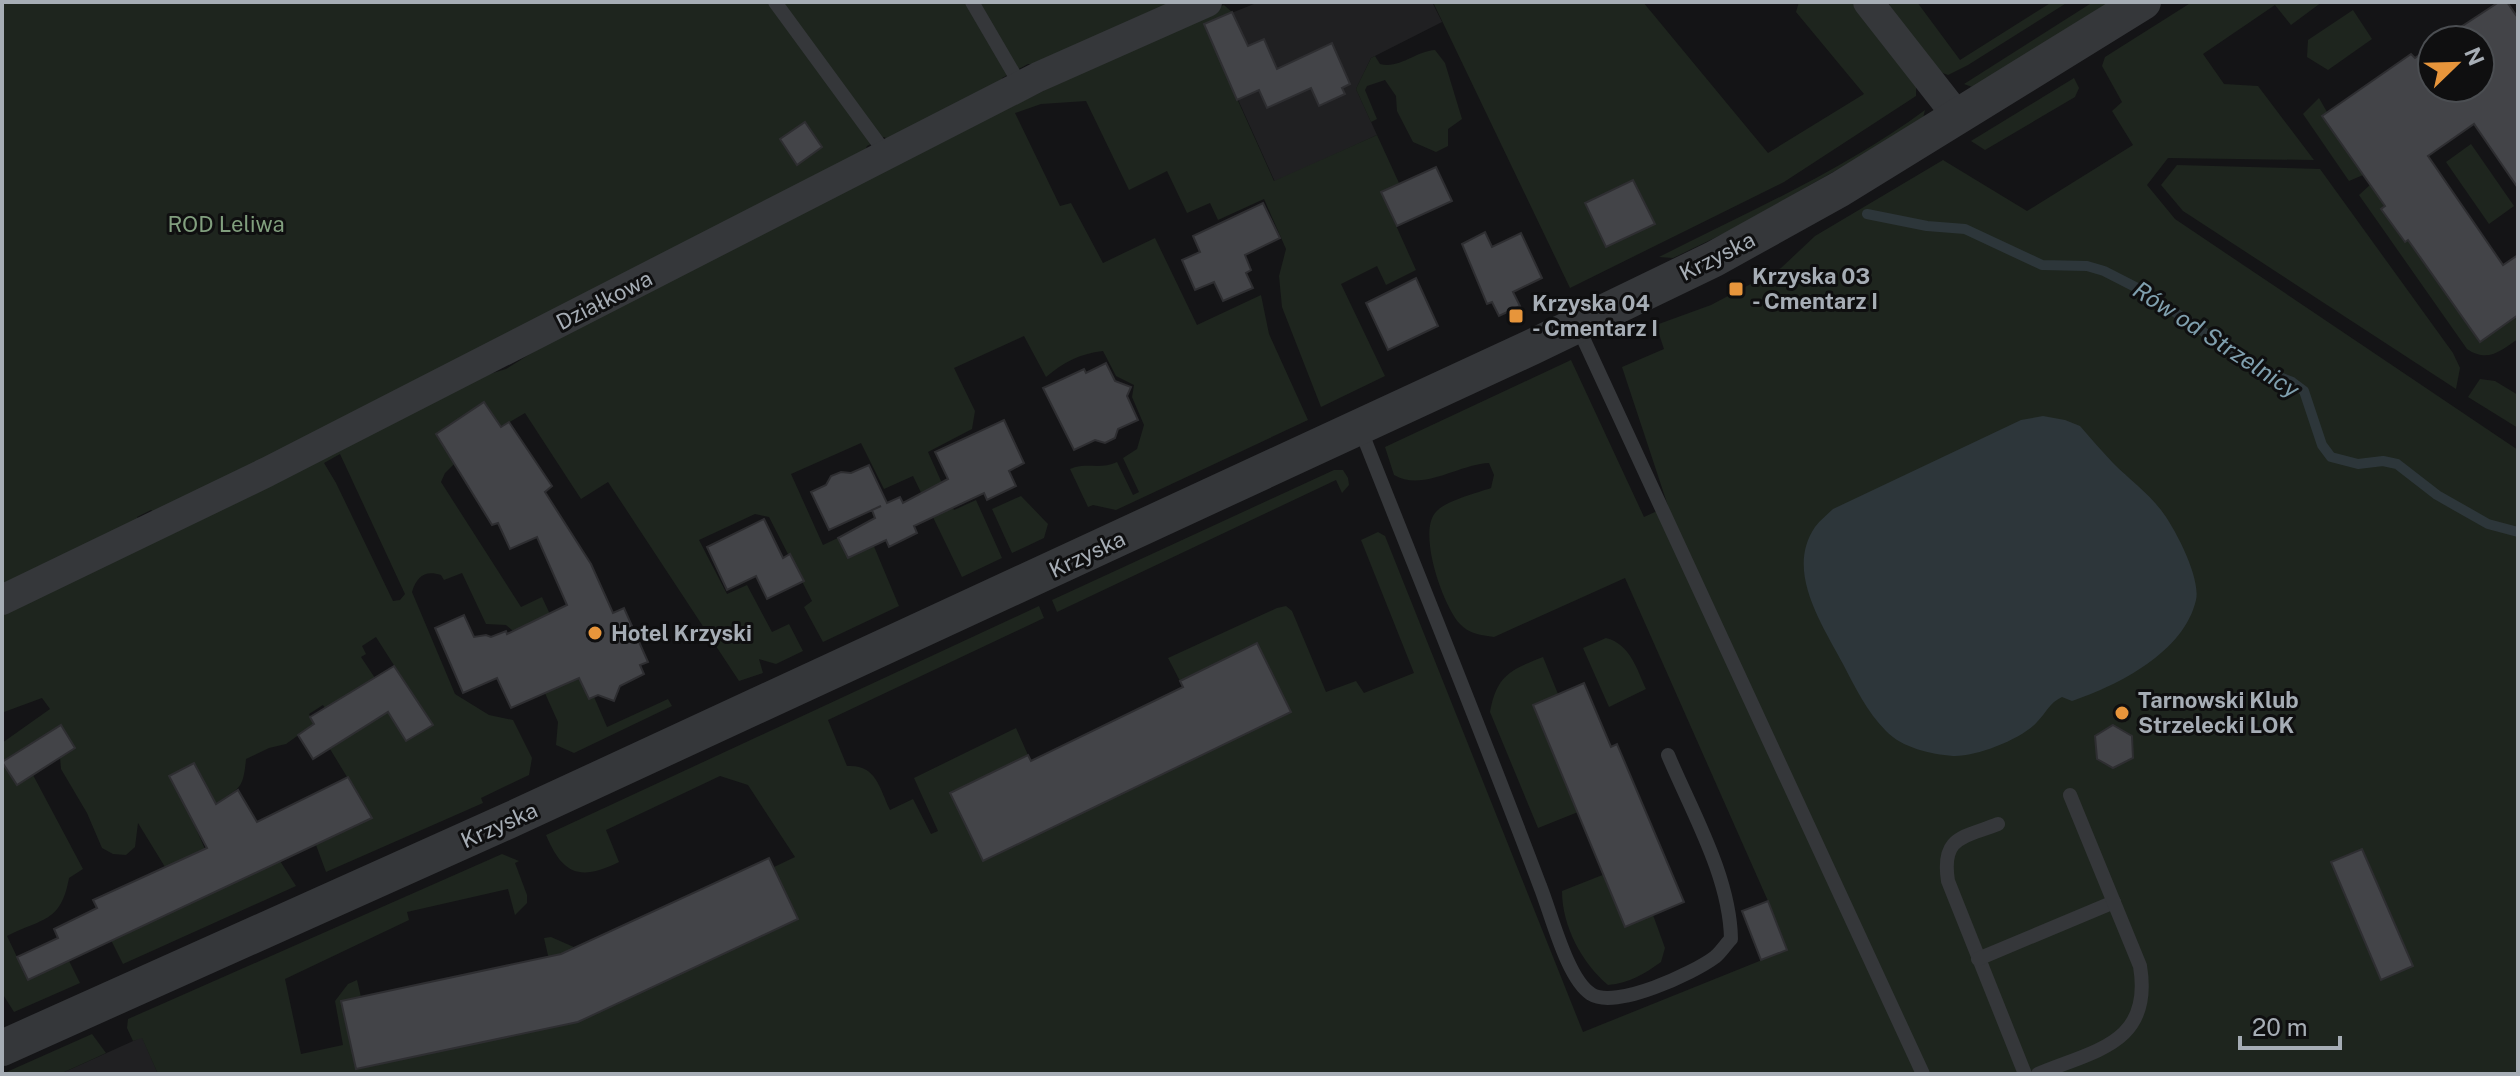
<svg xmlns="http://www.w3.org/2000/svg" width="2520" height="1076" font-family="'Public Sans',sans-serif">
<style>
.built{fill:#202022}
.green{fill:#1e251e;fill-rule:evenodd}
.water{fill:#2d363a}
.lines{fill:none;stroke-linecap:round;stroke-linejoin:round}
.stream{stroke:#2d363a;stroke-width:10}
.building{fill:#434448;stroke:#2e2e31;stroke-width:2}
.service{stroke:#35373a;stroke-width:14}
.minor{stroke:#35373a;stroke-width:30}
.tertiary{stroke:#35373a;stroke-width:36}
.poi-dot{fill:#e7953b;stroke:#0f0f10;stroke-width:3}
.labels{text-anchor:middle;stroke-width:6;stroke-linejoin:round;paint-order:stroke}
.park-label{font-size:22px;fill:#819f7e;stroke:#0f0f10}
.street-label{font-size:22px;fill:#a6adb5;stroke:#0f0f10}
.poi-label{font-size:22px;font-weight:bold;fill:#a6adb5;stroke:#0f0f10;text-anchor:start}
.water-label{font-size:24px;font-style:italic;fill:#7f9fae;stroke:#0f0f10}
</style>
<rect width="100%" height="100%" fill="#141416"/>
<g class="built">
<polygon points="1259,2 1432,2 1442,22 1371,58 1356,89 1377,135 1275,182 1204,24"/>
<polygon points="142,1037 158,1074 60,1074"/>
</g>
<g class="green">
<polygon points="2,2 1180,2 1042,65 1028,64 1002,78 1002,85 890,141 884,137 867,146 864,154 157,515 151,510 137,517 142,524 2,593"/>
<polygon points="1433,2 1643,2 1768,153 1864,94 1796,12 1799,2 1854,2 1916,87 1916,96 1784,182 1570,288"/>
<polygon points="1890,2 1917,2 1960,60 2052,2 2068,2 1968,65 1948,75 1937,71 1889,12"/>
<polygon points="2093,2 2116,2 1975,88 1964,84"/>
<path d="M2192,2H2322L2291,25L2275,5L2203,54L2224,84L2258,86L2314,160L2168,158L2147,185L2175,219L2518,450V1074H158L142,1038L133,1041L127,1028L128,1019L502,854L519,861L515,863L527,895V903L515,915L508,889L407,912L409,920L285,979L301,1054L343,1045L335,1001L348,984L357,980L361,997L341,1002L356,1069L564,1025L544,938L551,937L576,948L605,1009L797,920L774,867L795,857L748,785L720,776L606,830L619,862C580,881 563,875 546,835L1039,606L1044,618L828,720L847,766C876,764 879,787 890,810L913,799L931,834L938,831L914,778L1016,728L1028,755L984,861L1290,712L1257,643L1180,681L1168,658L1277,608L1286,606L1292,611L1326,692L1356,681L1364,693L1414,673L1361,540L1378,532L1385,536L1583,1032L1787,950L1768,901L1625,578L1494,637C1481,635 1469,634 1460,624C1443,606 1418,534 1435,513C1444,501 1477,493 1491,488L1494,475L1489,463C1459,464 1423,492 1394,475L1385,447L1571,360L1644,517L1668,506L1622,367L1664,349L1656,325L1711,305L1781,268L1815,236L1943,160L2027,211L2133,145L2112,111L2122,102L2102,66L2105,57Z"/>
<path d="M1224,5L1232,12L1204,25L1274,181L1377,135L1399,183L1381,192L1416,270L1386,285L1377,266L1341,284L1385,376L1321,407L1282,307L1279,276L1286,249L1264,199L1218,220L1210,203L1187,213L1167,171L1129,190L1086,101L1041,104L1015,113L1060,206L1071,203L1103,263L1155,238L1197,325L1261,295L1269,334L1308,420L1116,510L1093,505L1088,507L1070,469C1086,462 1101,470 1117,462L1133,495L1139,492L1123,458L1137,449L1144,425L1132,397L1134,385L1116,376L1103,351C1079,354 1064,362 1046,377L1024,336L954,368L975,411L972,429L928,452L954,510L976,500L1002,558L962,577L913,476L884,489L861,443L791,474L823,545L865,525L899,606L823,642L804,607L812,601L769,517L755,514L699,540L727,594L747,585L772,632L789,624L803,651L776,664L759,659L763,673L739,681L608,482L581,499L525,413L501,427L484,403L436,434L454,464L445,473L441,482L521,607L542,597L589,699L594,697L607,727L668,699L672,706L574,753L556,745L558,722L519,636L506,625L486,624L462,573L444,580L441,575C425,570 417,576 412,592L455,694L489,715L513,720L532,758L529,775L481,798L483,803L326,872L316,845L372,818L330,749L345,739L323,705L309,714L314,724L286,744L269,748L246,759C243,793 238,787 214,805C207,810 201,818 194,824L222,888L280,861L296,886L123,964L111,940L165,867L138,823L135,847L126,855L113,854L102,848L87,813L61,769L60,757L75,747L61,726L2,762L17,785L33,775L83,869L69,878C61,923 42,918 7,936L28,980L69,961L80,983L14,1012L2,993V743L50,709L42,698L4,712L2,709V610L473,379L506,369L565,332L784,220L1184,21ZM340,454L405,594L400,600L393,601L336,483L324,463ZM376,637L432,725L407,741L369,682L375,678L361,657L366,654L362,646Z"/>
<polygon points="2353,10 2372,39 2328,70 2307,57 2308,40"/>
<path d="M1435,50L1445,63L1462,119L1448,129V146L1436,152L1413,142L1397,111L1396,96L1385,80L1367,86L1365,90L1377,119L1371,122L1356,89L1371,58L1375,56L1380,64C1400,69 1416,51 1435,50Z"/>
<polygon points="2074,78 2079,88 2075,97 1985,150 1971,141"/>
<polygon points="2319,98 2363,175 2349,181 2303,114"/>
<path d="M1925,110L1923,118L1909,129L1731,230L1673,258L1659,257C1748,212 1844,170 1925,110Z"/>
<polygon points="2471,144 2514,206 2489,224 2446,162"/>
<polygon points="2177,165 2320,169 2453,353 2460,368 2456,389 2183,211 2161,185"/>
<path d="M2370,185L2385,206L2382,209L2404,242L2408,240L2453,305L2455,304L2479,342L2518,315V339C2500,351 2488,363 2467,349L2359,195Z"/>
<polygon points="2480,379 2495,381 2518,395 2518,428 2468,397"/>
<polygon points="1334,470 1343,470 1348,478 1349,485 1342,493 1336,480 1057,612 1052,600"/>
<polygon points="1021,496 1048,524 1044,538 1012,553 992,509"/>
<path d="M1606,638C1630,644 1637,669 1646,689L1609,707L1583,648Z"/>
<path d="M1543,657L1558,694L1533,705L1578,812L1538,828L1490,712C1497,675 1510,670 1543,657Z"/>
<path d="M1605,874L1625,927L1653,915L1665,948L1661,962C1644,974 1630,983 1608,985C1582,963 1562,926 1562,891Z"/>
<polygon points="92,1034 106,1053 60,1074 2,1074"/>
</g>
<path class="water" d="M2043,416L2065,420L2080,426C2091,439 2102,451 2113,463C2129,479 2147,492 2161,510C2175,528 2201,578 2196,600C2184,652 2119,685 2072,701L2062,697C2049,703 2047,712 2037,722C2022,739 1976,757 1953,756C1931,754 1902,748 1886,731C1867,712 1855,687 1843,664C1822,624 1785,571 1815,527C1820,520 1827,515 1833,509L2021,420Z"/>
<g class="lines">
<polyline class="stream" points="1867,214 1927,226 1965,229 2042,265 2087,266 2104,271 2147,293 2253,366 2292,382 2304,391 2322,445 2331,457 2358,464 2383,461 2397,464 2437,495 2488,524 2518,532"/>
</g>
<g class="building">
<polygon points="2499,2 2507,2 2518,18 2518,188 2474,124 2428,156 2503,265 2518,255 2518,315 2480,342 2408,240 2405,242 2381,209 2385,206 2322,116 2411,54 2415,58 2432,46 2432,88 2480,88 2480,40 2441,40"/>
<polygon points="1232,12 1248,46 1264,39 1277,69 1332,43 1350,84 1342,88 1345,94 1319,106 1311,88 1267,108 1259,90 1237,100 1204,24"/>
<polygon points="805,122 822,147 797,165 780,139"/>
<polygon points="1436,167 1452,201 1397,226 1381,192"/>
<polygon points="1633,180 1655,224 1606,247 1585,203"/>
<polygon points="1263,203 1280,238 1245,255 1251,270 1246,273 1253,288 1223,301 1214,282 1195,290 1182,260 1200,252 1193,236"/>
<polygon points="1485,232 1492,247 1521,233 1542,278 1513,292 1520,306 1499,316 1492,302 1487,304 1462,244"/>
<polygon points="1416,278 1438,326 1388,350 1366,303"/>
<polygon points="1106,363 1115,381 1131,387 1127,396 1138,420 1118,429 1115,438 1105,443 1095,440 1074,450 1043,388 1084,369 1086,373"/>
<polygon points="484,402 501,427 509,422 552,486 545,492 591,564 613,613 624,608 648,662 640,665 644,674 620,686 614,701 598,695 589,699 579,678 511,708 497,678 463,693 435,628 464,615 474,637 486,635 491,637 506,631 507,634 567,605 537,537 510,549 498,523 492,525 436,434"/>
<polygon points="1004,420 1024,463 1009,471 1016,486 987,500 984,493 914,526 917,533 889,547 886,540 848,558 838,538 875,518 872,510 881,506 829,530 811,492 826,485 831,476 841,472 851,473 869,465 887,503 900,497 903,503 948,479 935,452"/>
<polygon points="764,519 783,558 790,554 804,581 767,599 756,576 727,590 707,547"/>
<polygon points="1257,643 1291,712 983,861 950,793 1028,755 1031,761 1183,687 1180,681"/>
<polygon points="394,666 433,725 406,741 388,712 313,759 298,735 314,724 310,717"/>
<polygon points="1584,683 1611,747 1617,744 1684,902 1625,927 1533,705"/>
<polygon points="61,725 75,748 17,785 2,762"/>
<polygon points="2113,725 2132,736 2133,758 2113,768 2097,759 2095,736"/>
<polygon points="194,763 216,804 238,790 257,822 348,777 372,818 28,980 17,957 58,938 54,929 97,908 93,900 207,848 169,776"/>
<polygon points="2362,849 2413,966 2381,980 2331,862"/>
<polygon points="769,858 798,919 578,1022 356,1069 341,1001 561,954"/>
<polygon points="1768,901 1787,950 1761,960 1742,911"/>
</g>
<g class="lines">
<g class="service">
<polyline points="775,2 887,155"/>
<polyline points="972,2 1021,86"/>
<polyline points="1577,325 1923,1074"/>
<path d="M1360,428C1420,580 1482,732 1540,886C1551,913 1567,979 1591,994C1615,1010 1694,973 1715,957C1721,952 1726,944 1731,939C1730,877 1692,812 1668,755"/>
<path d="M1998,824C1963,838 1941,836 1948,881L2025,1074"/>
<polyline points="1978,959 2114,902"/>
<path d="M2038,1074C2095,1050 2153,1044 2140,966L2070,795"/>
</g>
<g class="minor">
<polyline points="1868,2 1958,117"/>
<polyline points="2,600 267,472 1038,77 1207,2"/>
</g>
<polyline class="tertiary" points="2,1048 510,820 1532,347 1714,259 1840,189 2143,2"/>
</g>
<g class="poi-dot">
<rect x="1728" y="281" width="16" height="16" rx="4"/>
<rect x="1508" y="308" width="16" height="16" rx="4"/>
<circle cx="595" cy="633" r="8"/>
<circle cx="2122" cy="713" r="8"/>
</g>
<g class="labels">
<g class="park-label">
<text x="226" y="232">ROD Leliwa</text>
</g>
<g class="street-label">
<text transform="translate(1717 256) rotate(-27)" y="8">Krzyska</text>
<text transform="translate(604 300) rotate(-27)" y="8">Działkowa</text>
<text transform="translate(1087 554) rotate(-25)" y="8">Krzyska</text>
<text transform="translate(499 825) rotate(-24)" y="8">Krzyska</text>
</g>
<g class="poi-label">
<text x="1752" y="284">Krzyska 03<tspan x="1752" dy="25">- Cmentarz I</tspan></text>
<text x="1532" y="311">Krzyska 04<tspan x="1532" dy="25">- Cmentarz I</tspan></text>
<text x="611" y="641">Hotel Krzyski</text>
<text x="2138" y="708">Tarnowski Klub<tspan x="2138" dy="25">Strzelecki LOK</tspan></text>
</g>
<g class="water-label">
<text transform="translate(2216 340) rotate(33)" y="8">Rów od Strzelnicy</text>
</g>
</g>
<rect width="2520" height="1076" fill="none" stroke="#a6adb5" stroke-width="8"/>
<g transform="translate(2456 64) rotate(67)"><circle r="38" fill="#0f0f10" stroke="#4b4e52" stroke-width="2"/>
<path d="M0-6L14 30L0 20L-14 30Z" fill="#e7953b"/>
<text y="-12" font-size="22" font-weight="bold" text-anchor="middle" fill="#a6adb5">N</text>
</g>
<path d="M2240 1036v12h100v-12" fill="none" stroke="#a6adb5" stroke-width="4"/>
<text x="2252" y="1036" font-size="24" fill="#a6adb5" stroke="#0f0f10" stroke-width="6" paint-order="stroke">20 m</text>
</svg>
